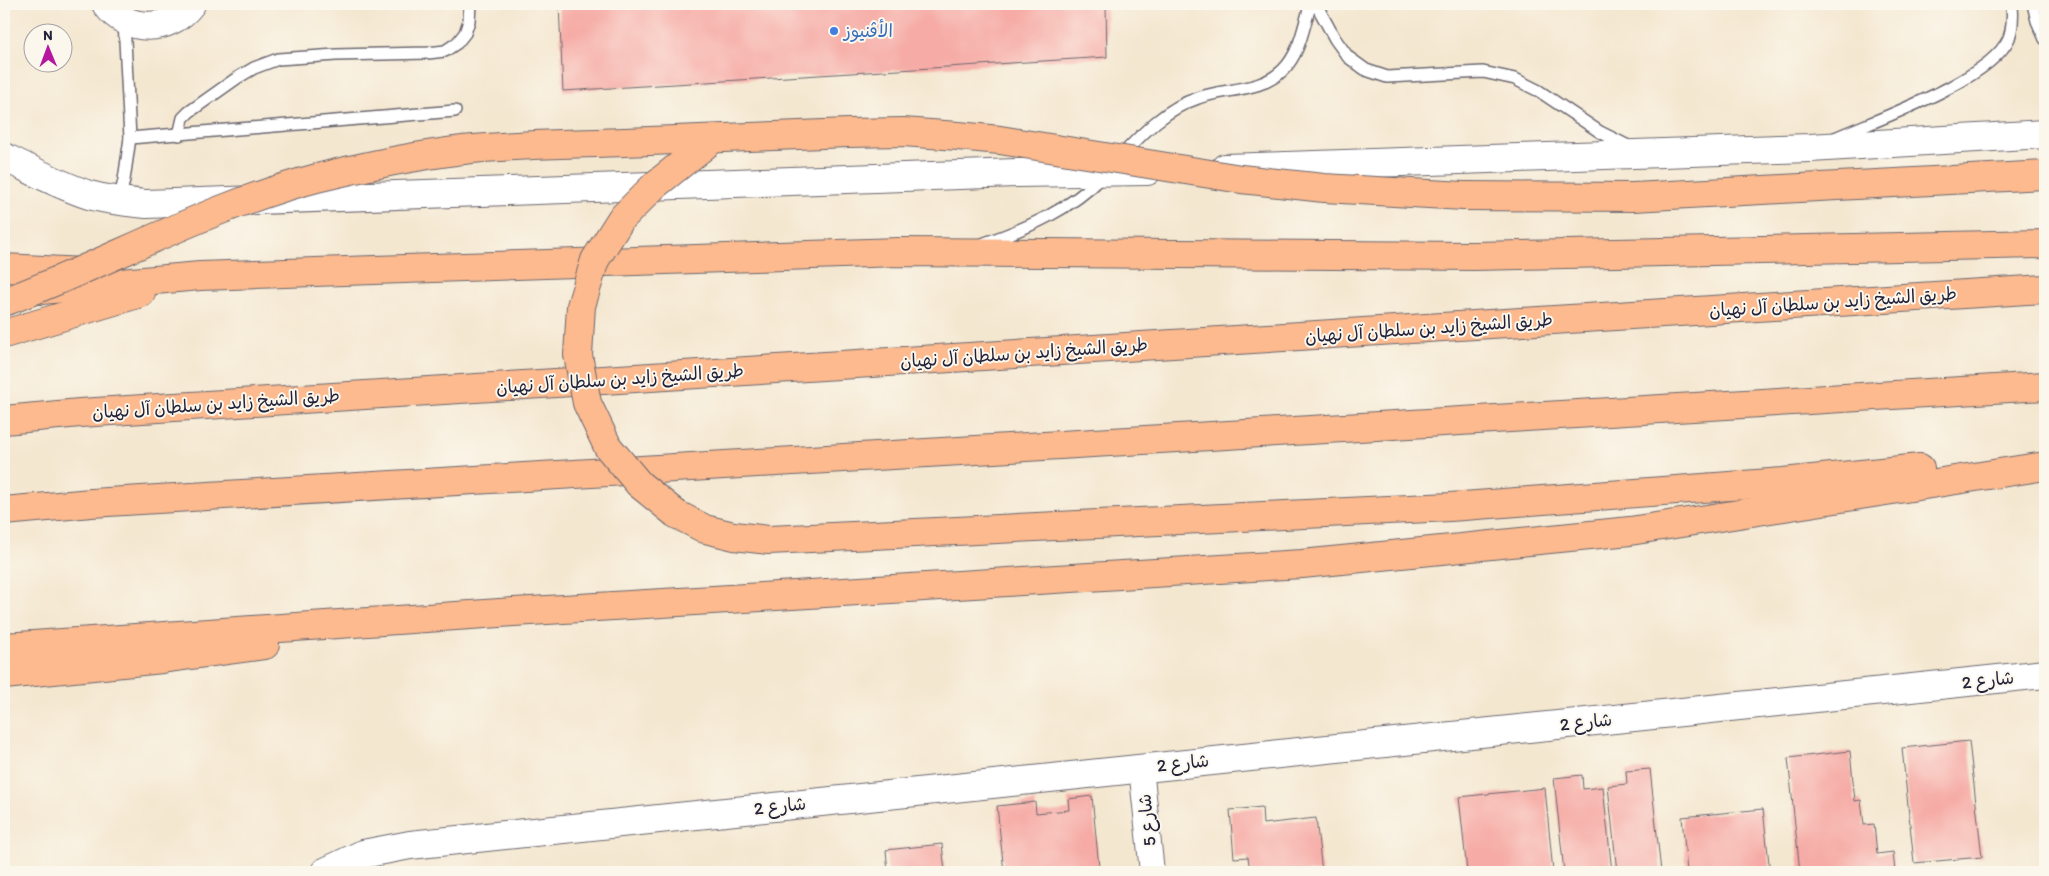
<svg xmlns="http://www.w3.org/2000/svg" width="2049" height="876" font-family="Itim,'Playpen Sans Arabic',sans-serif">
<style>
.building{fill:#f6aba6}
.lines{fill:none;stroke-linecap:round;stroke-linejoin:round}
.service-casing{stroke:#6c676f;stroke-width:14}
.minor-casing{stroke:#6c676f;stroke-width:26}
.tertiary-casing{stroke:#6c676f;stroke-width:30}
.motorway-casing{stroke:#6c676f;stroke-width:30}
.service{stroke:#fff;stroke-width:11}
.minor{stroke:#fff;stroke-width:24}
.tertiary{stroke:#fff;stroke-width:28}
.motorway{stroke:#fcba8e;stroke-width:28}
.motorway-bridge-casing{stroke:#6c676f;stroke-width:30;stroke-linecap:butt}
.motorway-bridge{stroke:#fcba8e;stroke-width:28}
.shop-dot{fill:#3f7fe0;stroke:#fbf7ec;stroke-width:2}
.labels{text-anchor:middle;stroke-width:4;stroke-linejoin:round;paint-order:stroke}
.shop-label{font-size:18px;fill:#366cbe;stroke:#fbf7ec;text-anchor:start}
.street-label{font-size:18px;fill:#22223b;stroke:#fbf7ec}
</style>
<rect width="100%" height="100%" fill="#fbf7ec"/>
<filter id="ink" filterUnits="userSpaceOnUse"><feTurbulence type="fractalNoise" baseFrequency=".02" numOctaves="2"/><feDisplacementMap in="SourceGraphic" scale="10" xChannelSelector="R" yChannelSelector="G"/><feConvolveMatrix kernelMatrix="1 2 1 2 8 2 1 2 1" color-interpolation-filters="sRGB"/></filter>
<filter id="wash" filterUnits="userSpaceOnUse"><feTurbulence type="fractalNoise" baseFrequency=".0096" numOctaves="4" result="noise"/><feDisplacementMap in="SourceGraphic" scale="20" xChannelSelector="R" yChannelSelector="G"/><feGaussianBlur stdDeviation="1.12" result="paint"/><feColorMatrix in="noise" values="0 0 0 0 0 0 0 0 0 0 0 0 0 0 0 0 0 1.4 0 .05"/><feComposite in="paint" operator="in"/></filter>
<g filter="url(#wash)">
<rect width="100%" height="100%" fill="#f4e7d0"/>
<g id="blocks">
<g class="building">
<polygon points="559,4 1106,4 1107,57 563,91"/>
<polygon points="1969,741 1982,857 1914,863 1902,748"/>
<polygon points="1850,751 1855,801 1861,800 1864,825 1874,824 1877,854 1893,852 1895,872 1800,872 1788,758"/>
<polygon points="1650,769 1661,872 1617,872 1608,786 1627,784 1626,771"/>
<polygon points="1582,775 1583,789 1603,787 1612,872 1564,872 1554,778"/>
<polygon points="1545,788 1553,872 1467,872 1459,797"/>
<polygon points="1092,796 1099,867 1047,872 1004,872 997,806 1035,802 1036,813 1069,810 1068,799"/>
<polygon points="1262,807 1263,824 1316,818 1322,872 1250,872 1248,857 1234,858 1230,810"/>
<polygon points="1763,809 1770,872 1687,872 1682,817"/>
<polygon points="942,844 945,872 888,872 886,850"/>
</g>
</g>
</g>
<g filter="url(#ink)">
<use href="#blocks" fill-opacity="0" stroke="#6c676f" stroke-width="1"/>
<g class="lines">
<g class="service-casing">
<g id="service">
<polyline points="1316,4 1335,39 1348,57 1366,70 1387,77 1483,72 1515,79 1539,91 1600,132 1630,147"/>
<polyline points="2033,4 2037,21 2045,39"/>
<polyline points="179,135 183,118 189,112 237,78 254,68 278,59 336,55 428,53 445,51 457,43 465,33 469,21 470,4"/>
<polyline points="130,138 455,111"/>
<path d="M1835,138C1878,119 1991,80 2009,38C2013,27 2013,16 2012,4"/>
<path d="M1120,157C1143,133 1165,109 1198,98C1225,88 1261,92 1283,70C1301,52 1303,26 1311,4"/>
<polyline points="119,201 124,180 130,138 124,21"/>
<path d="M982,244C1028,228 1070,210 1104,175"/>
</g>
</g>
<g class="minor-casing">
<polyline id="minor" points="1141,768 1152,872"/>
</g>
<g class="tertiary-casing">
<g id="tertiary">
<path d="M106,4C127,33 169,33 191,4"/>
<path d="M4,157C32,170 59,185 89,195C107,200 127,202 146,204L1016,173L1147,171"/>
<polyline points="1225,168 1810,148 2045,134"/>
<polyline points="325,872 363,854 410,845 2045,674"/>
</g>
</g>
<g class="motorway-casing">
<g id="motorway">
<polyline points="1464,196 1633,197 2045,175"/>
<polyline points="4,268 84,272"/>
<polyline points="41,290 200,276 898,252 1474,256 2045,244"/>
<polyline points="4,334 141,293"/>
<polyline points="4,420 80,413 2045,289"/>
<polyline points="4,511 91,503 2045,386"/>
<polyline points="676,514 705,529 734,536 769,540 1450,507 1783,482 1920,468"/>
<polyline points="4,647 514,612 1302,564 1630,531 2045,466"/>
<polyline points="4,675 162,659 265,645"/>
</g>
</g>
<use href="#service" class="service"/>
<use href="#minor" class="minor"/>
<use href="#tertiary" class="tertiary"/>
<use href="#motorway" class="motorway"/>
<g class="motorway-bridge-casing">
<g id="motorway-bridge">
<path d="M4,302C109,263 208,206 317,178C365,166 414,156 463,150C517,144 571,144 625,142C699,139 774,136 848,133L903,132L958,136L1000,140L1241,179L1324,188L1464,196"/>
<polyline points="676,514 639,484 608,447 587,403 578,355 581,306 595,260 621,219 655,185 714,138"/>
</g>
</g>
<use href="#motorway-bridge" class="motorway-bridge"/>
</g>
</g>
<circle class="shop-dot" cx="834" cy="31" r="5"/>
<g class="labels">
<g class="shop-label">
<text x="844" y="37">الأڤنيوز</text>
</g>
<g class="street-label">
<text transform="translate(1833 302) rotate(-4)" y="6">طريق الشيخ زايد بن سلطان آل نهيان</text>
<text transform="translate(1429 328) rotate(-4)" y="6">طريق الشيخ زايد بن سلطان آل نهيان</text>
<text transform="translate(1024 353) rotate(-4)" y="6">طريق الشيخ زايد بن سلطان آل نهيان</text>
<text transform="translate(620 379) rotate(-4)" y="6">طريق الشيخ زايد بن سلطان آل نهيان</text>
<text transform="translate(216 404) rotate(-4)" y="6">طريق الشيخ زايد بن سلطان آل نهيان</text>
<text transform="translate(1988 680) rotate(-6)" y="6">شارع 2</text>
<text transform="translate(1586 722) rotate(-6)" y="6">شارع 2</text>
<text transform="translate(1183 763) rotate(-6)" y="6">شارع 2</text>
<text transform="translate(780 806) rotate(-6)" y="6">شارع 2</text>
<text transform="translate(1147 820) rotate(-96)" y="6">شارع 5</text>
</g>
</g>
<rect width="2049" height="876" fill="none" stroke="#fbf7ec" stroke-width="20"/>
<g transform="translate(48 48) rotate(359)"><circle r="24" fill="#fbf7ec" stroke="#a4a2a5"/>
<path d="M0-4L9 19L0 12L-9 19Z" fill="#b5179e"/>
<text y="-8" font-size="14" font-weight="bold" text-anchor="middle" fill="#22223b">N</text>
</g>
</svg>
